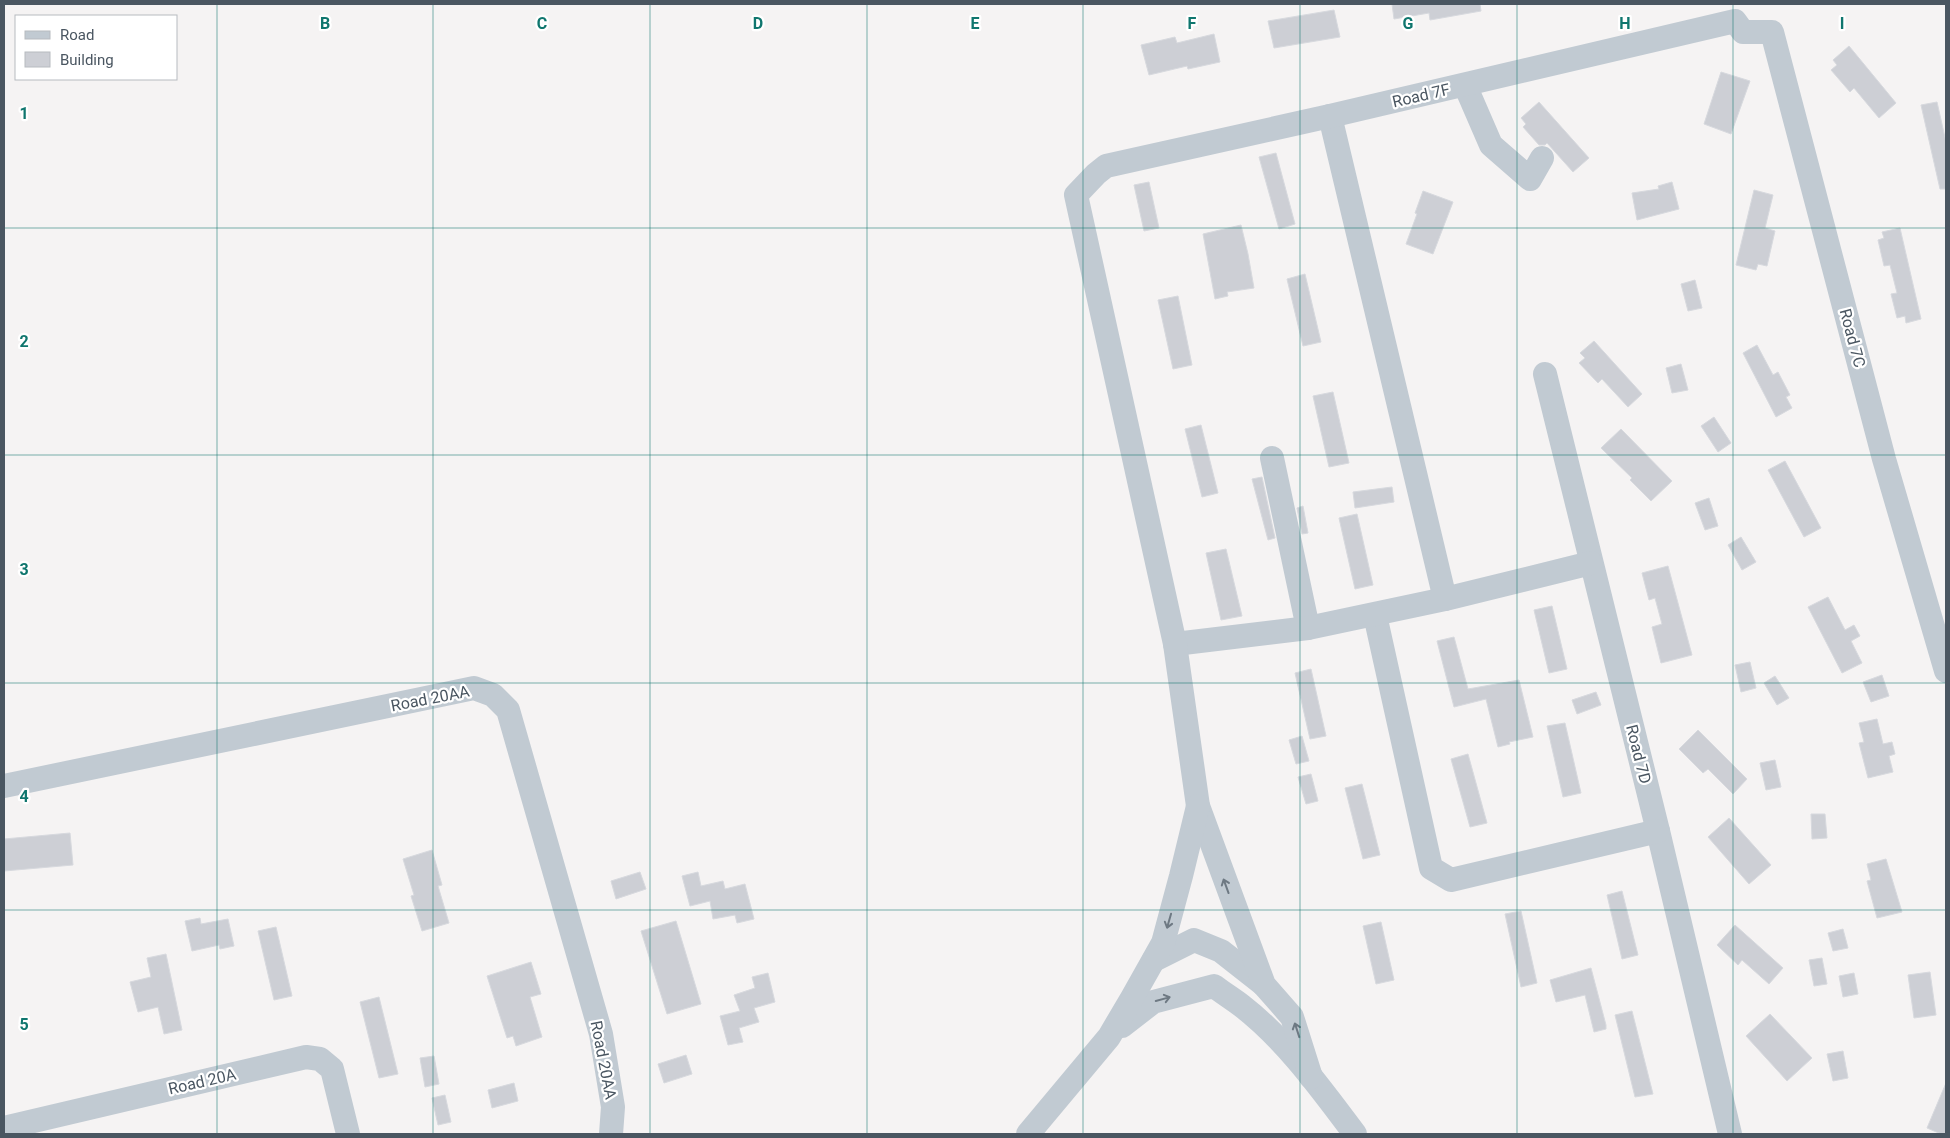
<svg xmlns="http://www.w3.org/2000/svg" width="1950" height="1138" font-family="Roboto,sans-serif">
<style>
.building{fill:#cdcfd5;stroke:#d7d9de}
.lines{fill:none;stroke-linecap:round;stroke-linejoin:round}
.minor{stroke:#c1cad2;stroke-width:24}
.oneway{stroke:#6e7983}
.grid{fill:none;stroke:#0f766e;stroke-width:1;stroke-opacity:0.55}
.labels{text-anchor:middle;stroke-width:4.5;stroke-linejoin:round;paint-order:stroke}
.street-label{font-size:16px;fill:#4a5661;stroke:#fff}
.grid-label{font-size:16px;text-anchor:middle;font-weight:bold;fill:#0f766e;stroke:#fff;stroke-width:4.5;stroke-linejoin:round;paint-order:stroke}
</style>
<rect width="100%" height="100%" fill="#f5f3f3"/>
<g class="building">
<polygon points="1392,4 1480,4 1481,11 1430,20 1429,13 1394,19"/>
<polygon points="1334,10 1340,37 1274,48 1268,21"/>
<polygon points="1214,34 1220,62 1188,69 1187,66 1149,75 1141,45 1175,37 1177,43"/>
<polygon points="1849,46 1896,103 1879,118 1854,88 1850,92 1831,70 1837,65 1833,60"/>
<polygon points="1721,72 1750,81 1731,134 1704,124"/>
<polygon points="1539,102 1589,158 1573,172 1547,143 1545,145 1539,145 1523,127 1526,124 1521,118"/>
<polygon points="1937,102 1946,142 1946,189 1940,189 1921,105"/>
<polygon points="1276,153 1295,224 1279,229 1259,157"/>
<polygon points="1149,182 1159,228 1144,231 1134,185"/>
<polygon points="1672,182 1679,209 1637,220 1632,193 1659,189 1658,186"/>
<polygon points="1754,190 1773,195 1765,228 1775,231 1767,266 1758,264 1756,270 1736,265"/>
<polygon points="1423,191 1453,202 1433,254 1406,244 1417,214 1415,213"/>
<polygon points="1241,225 1248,254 1254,288 1227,292 1228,296 1215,299 1203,234"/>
<polygon points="1900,228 1921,319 1906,323 1905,316 1897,318 1891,294 1897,293 1890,265 1884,266 1878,240 1884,238 1882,232"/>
<polygon points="1305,274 1321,342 1303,346 1287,279"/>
<polygon points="1695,280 1702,308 1688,311 1681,284"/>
<polygon points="1178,296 1192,365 1173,369 1158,300"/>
<polygon points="1594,341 1642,394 1628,407 1602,379 1598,383 1579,363 1585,358 1580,353"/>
<polygon points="1757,345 1773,375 1778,372 1790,395 1786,397 1792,408 1776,417 1743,353"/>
<polygon points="1681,364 1688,390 1672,393 1666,368"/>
<polygon points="1333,392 1349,463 1329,467 1313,396"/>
<polygon points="1714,417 1731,443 1718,452 1701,426"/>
<polygon points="1201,425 1218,493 1202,497 1185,429"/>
<polygon points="1621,429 1672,481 1651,501 1630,480 1632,478 1601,448"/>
<polygon points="1785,461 1821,528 1804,537 1768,470"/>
<polygon points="1262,477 1275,538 1268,540 1252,479"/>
<polygon points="1392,487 1394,502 1355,508 1353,492"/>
<polygon points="1709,498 1718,526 1705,530 1695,503"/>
<polygon points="1303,506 1308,533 1302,534 1297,508"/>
<polygon points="1357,514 1373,585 1355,589 1339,518"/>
<polygon points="1741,537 1756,562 1742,570 1728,545"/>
<polygon points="1226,549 1242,616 1221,620 1206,553"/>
<polygon points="1668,566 1692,655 1661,663 1652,627 1662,624 1655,598 1649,600 1642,573"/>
<polygon points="1828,597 1845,630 1854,625 1860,636 1851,641 1862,663 1842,673 1808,607"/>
<polygon points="1552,606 1567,669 1549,673 1534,610"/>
<polygon points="1454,637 1468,689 1519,680 1533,737 1509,742 1510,744 1498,747 1486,699 1454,707 1437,641"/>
<polygon points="1750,662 1756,688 1741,692 1735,665"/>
<polygon points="1311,669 1326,736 1310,739 1295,673"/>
<polygon points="1882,675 1889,696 1871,702 1863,682"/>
<polygon points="1775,676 1789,698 1777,705 1764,683"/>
<polygon points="1596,692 1601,705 1577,714 1572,700"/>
<polygon points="1877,719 1883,744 1892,742 1895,754 1889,756 1893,772 1868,778 1859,743 1864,742 1859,723"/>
<polygon points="1565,723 1581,793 1563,797 1547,726"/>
<polygon points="1698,730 1747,779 1733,794 1708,769 1703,773 1679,749"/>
<polygon points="1302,736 1309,761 1296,764 1289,740"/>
<polygon points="1468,754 1487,823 1470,827 1451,759"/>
<polygon points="1775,760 1781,787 1766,790 1760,763"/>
<polygon points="1311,774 1318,801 1306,804 1298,777"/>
<polygon points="1362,784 1380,855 1363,859 1345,788"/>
<polygon points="1811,814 1825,814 1827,838 1812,839"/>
<polygon points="1729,818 1771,865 1749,884 1708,837"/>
<polygon points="70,833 73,865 4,871 4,839"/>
<polygon points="432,850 442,885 438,886 449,923 422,931 411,896 414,895 403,859"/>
<polygon points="1886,859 1902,912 1877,918 1867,881 1871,880 1867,864"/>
<polygon points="640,872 646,889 616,899 611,881"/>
<polygon points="698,872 701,886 723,881 725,889 745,884 754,919 737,923 735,915 713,919 710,901 690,906 682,876"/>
<polygon points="1622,891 1638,955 1622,959 1607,895"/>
<polygon points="1521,911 1537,983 1521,987 1505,914"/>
<polygon points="200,918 201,924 228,919 234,946 220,949 219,945 192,951 185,921"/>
<polygon points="676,921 701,1004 667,1014 641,931"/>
<polygon points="1381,922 1394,980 1376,984 1363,926"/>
<polygon points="1735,925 1783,968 1769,984 1742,960 1738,965 1717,945"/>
<polygon points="276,927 292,996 274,1000 258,931"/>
<polygon points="1843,929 1848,948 1833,951 1828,933"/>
<polygon points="166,954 182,1030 164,1034 158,1007 138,1012 130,982 151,977 147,958"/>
<polygon points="1822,958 1827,984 1814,986 1809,960"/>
<polygon points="531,962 541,994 530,997 542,1037 516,1046 513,1036 507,1038 487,976"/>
<polygon points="1591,968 1606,1025 1606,1029 1594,1032 1585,995 1556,1002 1550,980"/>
<polygon points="1930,972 1936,1015 1914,1018 1908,975"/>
<polygon points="768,973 775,1002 754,1008 759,1022 739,1028 743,1042 728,1045 720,1016 740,1011 734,995 755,988 752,977"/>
<polygon points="1854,973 1858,994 1843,997 1839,976"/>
<polygon points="379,997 398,1074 379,1078 360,1002"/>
<polygon points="1632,1011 1653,1094 1635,1097 1615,1015"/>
<polygon points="1770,1014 1812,1058 1787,1081 1746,1036"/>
<polygon points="1843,1051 1848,1078 1833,1081 1827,1054"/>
<polygon points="686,1055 692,1074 664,1083 658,1064"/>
<polygon points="434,1056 439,1084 425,1087 420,1058"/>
<polygon points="514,1083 518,1101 492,1108 488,1090"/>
<polygon points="1946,1083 1946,1134 1941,1134 1927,1128"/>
<polygon points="445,1095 451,1122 438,1125 432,1098"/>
</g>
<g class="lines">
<g class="minor">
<polyline points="1465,85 1491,145 1530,179 1542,158"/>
<polyline points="1330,116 1445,599"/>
<polyline points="1545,374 1658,831 1730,1134"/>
<polyline points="1272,458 1308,628"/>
<polyline points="1375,615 1431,868 1451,880 1658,831"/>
<polyline points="1175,644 1308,628 1445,599 1591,563"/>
<polyline points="4,786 474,688 493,695 508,710 601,1034 613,1107 611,1134"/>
<polyline points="1154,960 1194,940 1221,951 1263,984"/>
<path d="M1122,1026L1153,1002L1214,986C1223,993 1233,999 1242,1006C1287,1041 1321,1089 1355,1134"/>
<polyline points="1311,1077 1292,1017 1264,985 1198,806 1175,644 1076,195 1096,174 1106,166 1330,116 1735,21 1743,32 1772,32 1884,459 1946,671"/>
<polyline points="4,1128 306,1057 320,1059 332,1069 348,1134"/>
<polyline points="1028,1134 1109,1037 1132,998 1163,943 1181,876 1198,806"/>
</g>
</g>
<defs><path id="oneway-shaft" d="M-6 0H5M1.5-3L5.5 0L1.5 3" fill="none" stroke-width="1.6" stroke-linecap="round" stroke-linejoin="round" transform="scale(1.25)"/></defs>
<g class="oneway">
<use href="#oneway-shaft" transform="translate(1226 886) rotate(-110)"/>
<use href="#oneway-shaft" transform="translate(1169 921) rotate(106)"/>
<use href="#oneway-shaft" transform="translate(1163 999) rotate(-15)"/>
<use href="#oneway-shaft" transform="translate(1297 1030) rotate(-108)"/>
</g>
<path class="grid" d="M217,4V1134M433,4V1134M650,4V1134M867,4V1134M1083,4V1134M1300,4V1134M1517,4V1134M1733,4V1134M4,228H1946M4,455H1946M4,683H1946M4,910H1946"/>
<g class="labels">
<g class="street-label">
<text transform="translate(1421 95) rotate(-13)" y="6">Road 7F</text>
<text transform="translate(1853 338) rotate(75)" y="6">Road 7C</text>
<text transform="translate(430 698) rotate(-11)" y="6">Road 20AA</text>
<text transform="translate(1639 754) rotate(76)" y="6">Road 7D</text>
<text transform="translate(604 1060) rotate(79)" y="6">Road 20AA</text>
<text transform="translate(202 1081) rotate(-13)" y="6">Road 20A</text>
</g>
</g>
<g class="grid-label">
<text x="325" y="29">B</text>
<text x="542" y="29">C</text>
<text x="758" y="29">D</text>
<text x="975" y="29">E</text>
<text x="1192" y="29">F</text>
<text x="1408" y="29">G</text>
<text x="1625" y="29">H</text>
<text x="1842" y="29">I</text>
<text x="24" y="119">1</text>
<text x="24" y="347">2</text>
<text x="24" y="575">3</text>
<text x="24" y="802">4</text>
<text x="24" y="1030">5</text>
</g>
<rect width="1950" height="1138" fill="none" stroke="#4a5661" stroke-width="10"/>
<rect x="15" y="15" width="162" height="65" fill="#ffffff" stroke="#b7bbc0"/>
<rect x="25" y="31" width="25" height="8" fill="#c1cad2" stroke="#b7bbc0"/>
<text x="60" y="40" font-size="15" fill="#4a5661">Road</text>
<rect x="25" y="52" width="25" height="15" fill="#cdcfd5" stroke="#b7bbc0"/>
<text x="60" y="65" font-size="15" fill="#4a5661">Building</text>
</svg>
